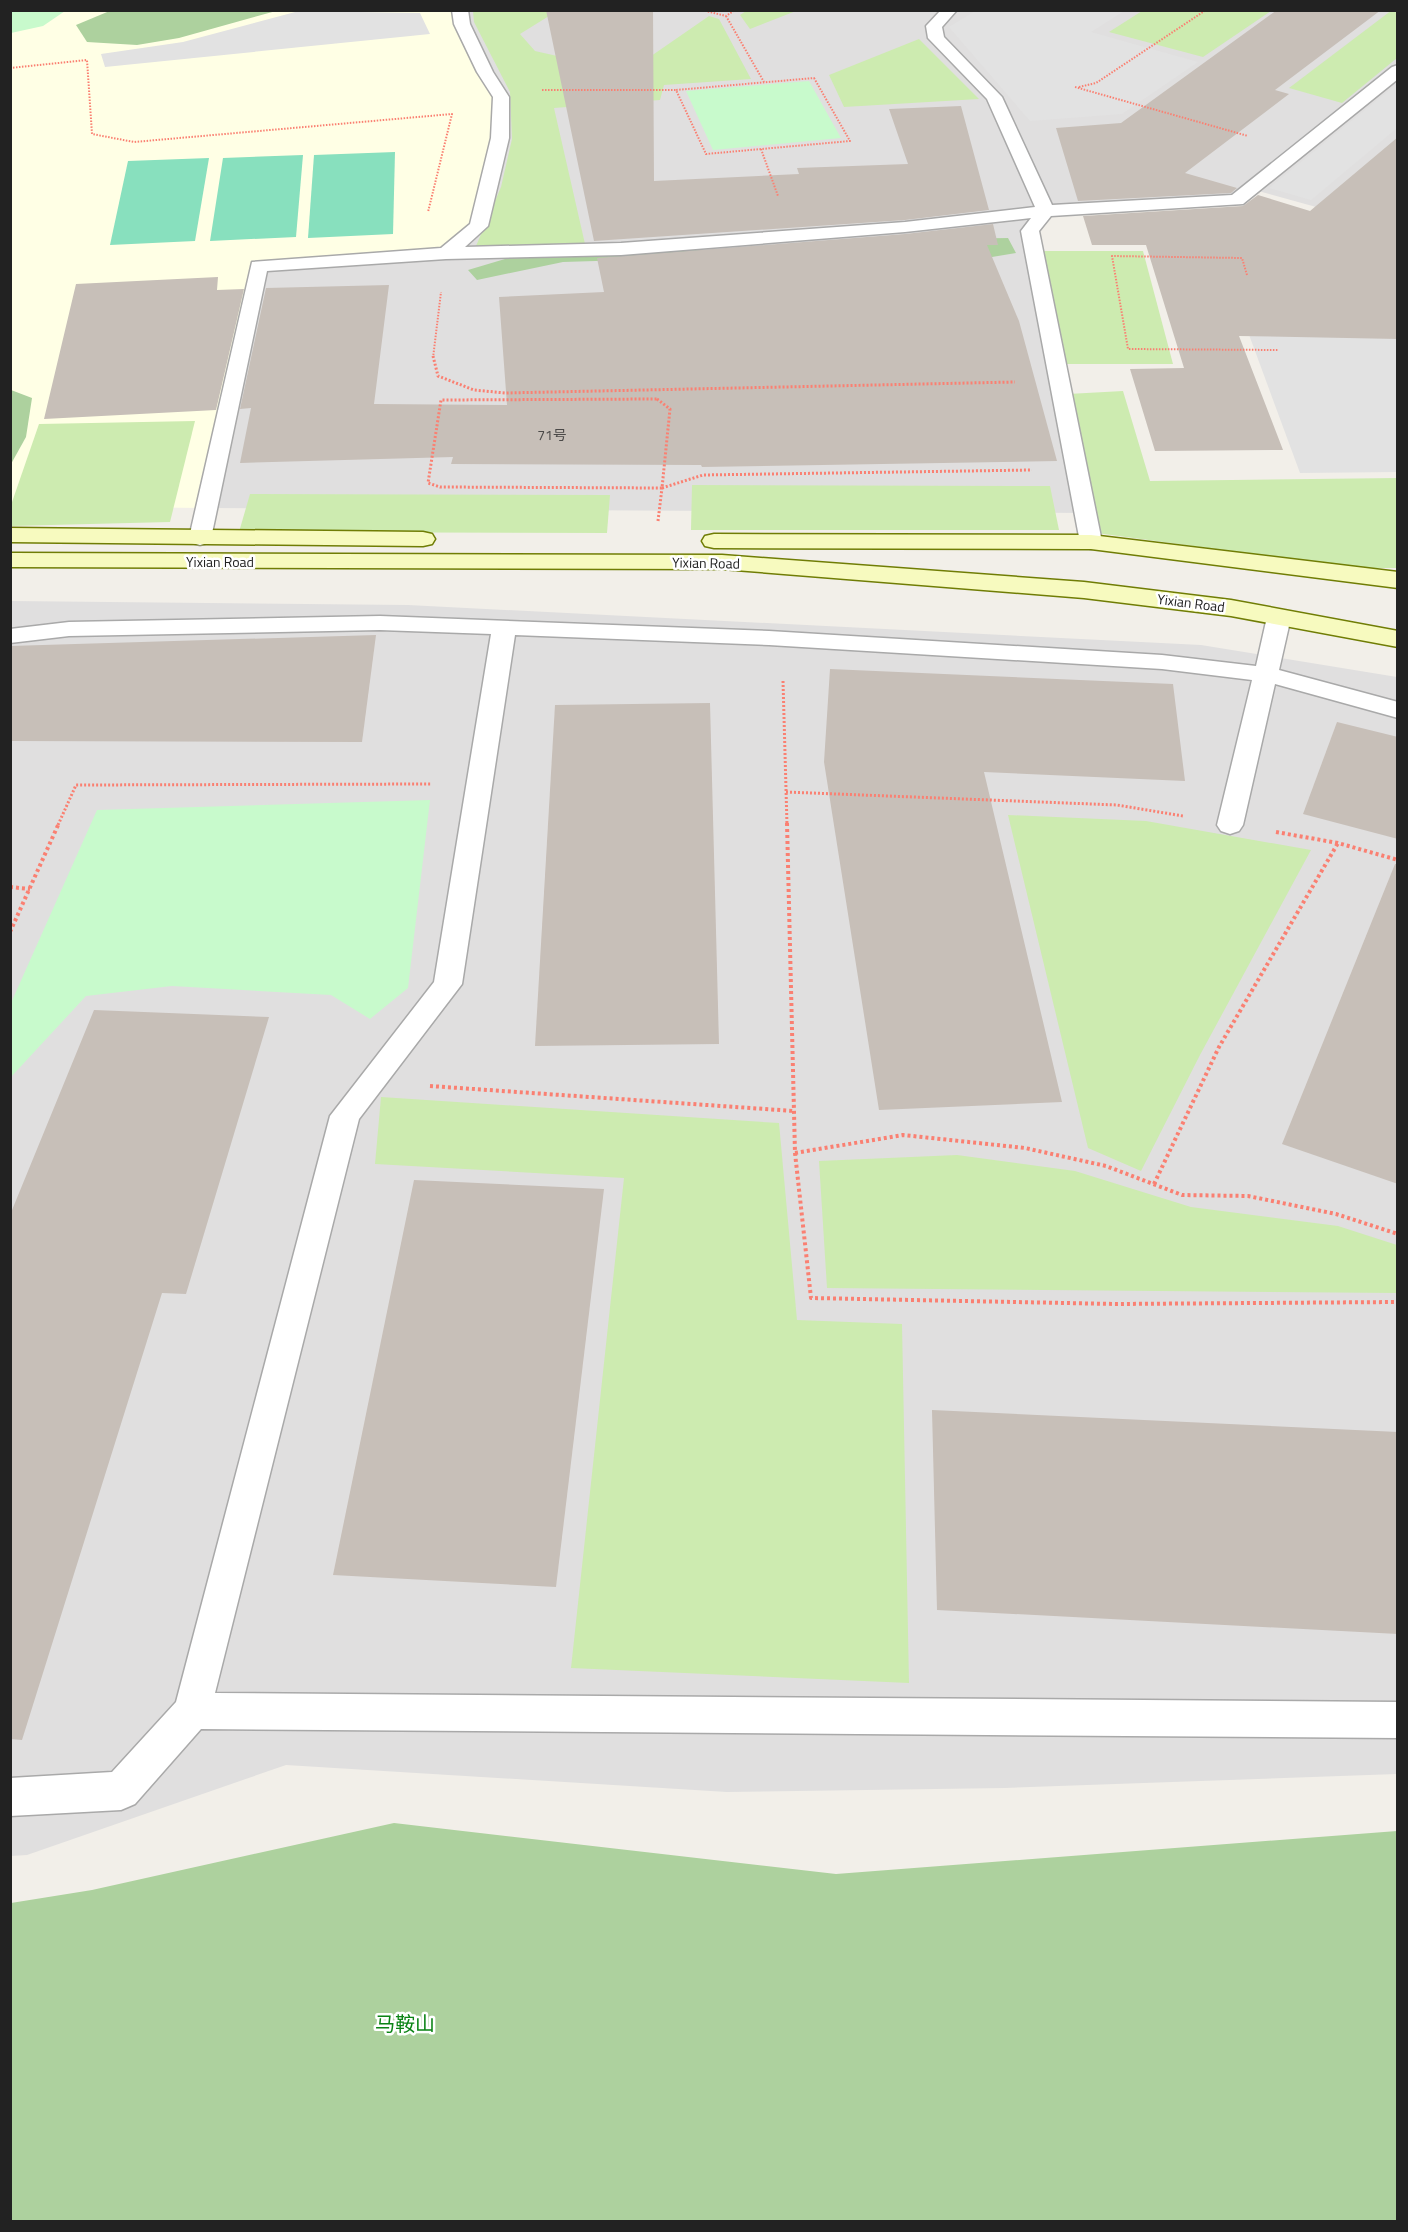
<svg xmlns="http://www.w3.org/2000/svg" width="1408" height="2232" font-family="'Titillium Web','Noto Sans SC',sans-serif">
<style>
.residential{fill:#e0dfdf}
.education{fill:#ffffe5}
.grass{fill:#cdebb0}
.forest{fill:#add19e}
.park{fill:#c8facc}
.pitch{fill:#88e0be}
.parking{fill:#e2e2e2}
.building{fill:#c7bfb8}
.lines{fill:none;stroke-linecap:round;stroke-linejoin:round}
.lane-casing{stroke:#a9a9a9;stroke-width:3}
.secondary-casing{stroke:#707d05;stroke-width:3}
.path-far2{stroke:#fa8072;stroke-width:2;stroke-dasharray:1.5 1.5;stroke-linecap:butt}
.path-far1{stroke:#fa8072;stroke-width:3;stroke-dasharray:2 2;stroke-linecap:butt}
.path{stroke:#fa8072;stroke-width:4;stroke-dasharray:3 3;stroke-linecap:butt}
.lane{fill:#fff;fill-rule:evenodd}
.secondary{fill:#f7fabf;fill-rule:evenodd}
.labels{text-anchor:middle;stroke-width:5;stroke-linejoin:round;paint-order:stroke}
.number-label{font-size:14px;fill:#4b4948}
.far-street-label{font-size:14px;fill:#222;stroke:#fff}
.near-park-label{font-size:20px;fill:#0c8416;stroke:#fff}
</style>
<rect width="100%" height="100%" fill="#f2efe9"/>
<g class="residential">
<polygon points="460,11 1397,11 1397,227 1374,223 1251,189 1237,200 1046,211 1030,231 1084,513 206,508 259,266"/>
<polygon points="11,601 408,605 1201,645 1397,677 1397,1774 1005,1788 727,1792 286,1765 27,1855 11,1856"/>
</g>
<polygon class="education" points="11,11 460,11 501,97 479,226 446,253 259,266 206,508 11,506"/>
<g class="grass">
<polygon points="1392,10 1397,11 1397,58 1342,103 1289,88"/>
<polygon points="473,11 557,11 520,34 535,51 628,72 709,16 719,19 751,79 664,85 660,100 554,108 585,244 476,246 501,187 512,139 510,92 474,22"/>
<polygon points="746,11 746,10 796,11 750,29 740,15"/>
<polygon points="1142,11 1142,10 1271,11 1203,57 1109,32"/>
<polygon points="919,39 979,99 844,107 829,75"/>
<polygon points="1042,251 1143,251 1173,364 1064,364"/>
<polygon points="1123,391 1150,481 1397,478 1397,568 1357,568 1096,533 1068,394"/>
<polygon points="195,421 170,522 11,526 11,505 39,424"/>
<polygon points="692,485 1050,486 1059,530 691,530"/>
<polygon points="250,494 610,495 607,533 239,532"/>
<polygon points="1008,815 1146,821 1311,850 1200,1055 1141,1171 1088,1148"/>
<polygon points="381,1097 779,1123 797,1320 902,1324 909,1683 571,1668 624,1178 375,1164"/>
<polygon points="957,1155 1075,1171 1191,1207 1338,1226 1397,1245 1397,1293 827,1288 819,1161"/>
</g>
<g class="forest">
<polygon points="112,10 276,10 276,11 179,38 137,45 87,42 76,25"/>
<polygon points="1008,238 1016,253 974,260 628,260 563,262 477,280 468,270 525,253 781,249 945,239"/>
<polygon points="11,390 32,398 26,437 11,464"/>
<polygon points="394,1823 836,1874 1397,1831 1397,2221 11,2221 11,1903 92,1890"/>
</g>
<g class="park">
<polygon points="10,11 11,10 65,11 43,26 11,33"/>
<polygon points="809,81 841,138 713,150 686,91"/>
<polygon points="430,800 408,988 370,1019 331,995 172,986 86,996 11,1077 11,1003 97,810"/>
</g>
<g class="pitch">
<polygon points="395,152 393,234 308,238 314,155"/>
<polygon points="303,155 296,237 210,241 223,158"/>
<polygon points="209,158 195,241 110,245 128,161"/>
</g>
<g class="parking">
<polygon points="977,10 1124,11 1091,32 1198,62 1122,114 1030,121 949,27"/>
<polygon points="299,11 420,13 430,34 105,67 101,54 183,42"/>
<polygon points="1397,84 1397,128 1311,200 1269,188"/>
<polygon points="1397,234 1397,472 1300,473 1217,248"/>
</g>
<g class="building">
<polygon points="546,10 653,10 654,181 799,174 797,168 908,164 889,109 961,106 989,210 905,220 594,241"/>
<polygon points="1277,10 1381,10 1275,90 1289,94 1185,173 1237,188 1231,193 1078,201 1056,128 1121,123"/>
<polygon points="1398,137 1398,339 1239,336 1283,450 1155,451 1130,369 1184,368 1146,245 1092,245 1083,216 1243,206 1258,195 1310,211"/>
<polygon points="993,224 998,245 987,245 1019,321 1057,461 702,467 701,465 451,464 453,457 240,463 251,408 240,409 266,288 389,285 374,404 507,405 499,297 604,292 597,258 905,234"/>
<polygon points="218,277 217,290 244,289 216,410 44,419 76,284"/>
<polygon points="376,635 362,742 10,741 10,646"/>
<polygon points="830,669 1173,684 1185,781 984,772 1062,1102 879,1110 824,762"/>
<polygon points="710,703 719,1044 535,1046 555,705"/>
<polygon points="1337,722 1398,737 1398,839 1303,814"/>
<polygon points="1395,864 1398,864 1398,1184 1282,1144"/>
<polygon points="94,1010 269,1017 186,1294 162,1293 22,1740 10,1739 10,1215"/>
<polygon points="414,1180 604,1189 556,1587 333,1575"/>
<polygon points="932,1410 1398,1432 1398,1634 937,1610"/>
</g>
<g class="lines">
<g class="lane-casing">
<g id="lane">
<polygon points="452,10 468,10 470,24 493,72 509,97 509,138 488,226 465,247 621,243 905,222 1035,207 987,99 928,38 926,26 941,10 957,10 942,27 944,37 1002,97 1052,205 1232,195 1392,67 1398,65 1398,79 1243,204 1051,216 1039,231 1102,542 1099,547 1091,549 1083,547 1080,542 1021,231 1031,218 905,232 621,255 446,259 267,271 211,538 208,543 200,545 192,543 189,538 252,262 441,248 470,224 491,138 493,97 477,72 454,24"/>
<polygon points="1279,610 1287,612 1291,617 1279,670 1398,702 1398,718 1275,684 1243,825 1239,831 1230,834 1221,831 1217,825 1252,680 1162,669 769,645 515,635 462,984 359,1119 215,1693 1398,1702 1398,1738 201,1729 135,1804 121,1810 10,1816 10,1778 112,1772 176,1702 330,1116 434,982 491,634 380,630 69,636 10,643 10,629 69,622 380,616 769,631 1162,655 1256,666 1267,617 1271,612"/>
</g>
</g>
<g class="secondary-casing">
<g id="secondary">
<polygon points="10,528 423,532 432,534 435,539 432,544 423,546 10,542"/>
<polygon points="714,534 1091,535 1398,572 1398,588 1091,549 714,548 705,546 702,541 705,536"/>
<polygon points="10,553 722,555 1084,582 1231,600 1398,631 1398,647 1231,616 1084,598 722,569 10,567"/>
</g>
</g>
<g class="path-far2">
<polyline points="702,10 726,16 735,10"/>
<polyline points="726,16 764,82"/>
<polyline points="10,68 87,60 92,134 134,142 452,114 428,212"/>
<polygon points="814,78 850,141 706,154 676,90"/>
<polyline points="1075,87 1248,136"/>
<polyline points="1079,87 1096,83 1206,10"/>
<polyline points="542,90 676,90"/>
<polyline points="761,149 778,196"/>
<polyline points="1247,275 1242,258 1112,256 1128,349 1278,350"/>
<polyline points="433,358 441,292"/>
</g>
<g class="path-far1">
<polyline points="433,356 438,376 474,390 505,393 1015,382"/>
<polygon points="657,399 670,409 662,488 440,487 428,483 441,400"/>
<polyline points="662,488 703,475 1032,470"/>
<polyline points="658,521 662,488"/>
<polyline points="783,681 787,825"/>
<polyline points="786,792 1117,805 1183,816"/>
<polyline points="58,825 76,785 431,784"/>
</g>
<g class="path">
<polyline points="787,823 795,1153 811,1298 1116,1304 1398,1302"/>
<polyline points="1276,832 1338,843 1398,860"/>
<polyline points="10,887 30,889"/>
<polyline points="10,932 59,823"/>
<polyline points="430,1086 794,1111"/>
<polyline points="795,1153 903,1135 1025,1148 1106,1166 1182,1195 1248,1196 1336,1214 1398,1234"/>
<polyline points="1154,1184 1219,1047 1338,843"/>
</g>
<use href="#lane" class="lane"/>
<use href="#secondary" class="secondary"/>
</g>
<g class="labels">
<g class="number-label">
<text x="552" y="440">71号</text>
</g>
<g class="far-street-label">
<text x="220" y="567">Yixian Road</text>
<text transform="translate(706 563) rotate(1)" y="5">Yixian Road</text>
<text transform="translate(1191 603) rotate(7)" y="5">Yixian Road</text>
</g>
<g class="near-park-label">
<text x="405" y="2031">马鞍山</text>
</g>
</g>
<rect width="1408" height="2232" fill="none" stroke="#222222" stroke-width="24"/>
</svg>
